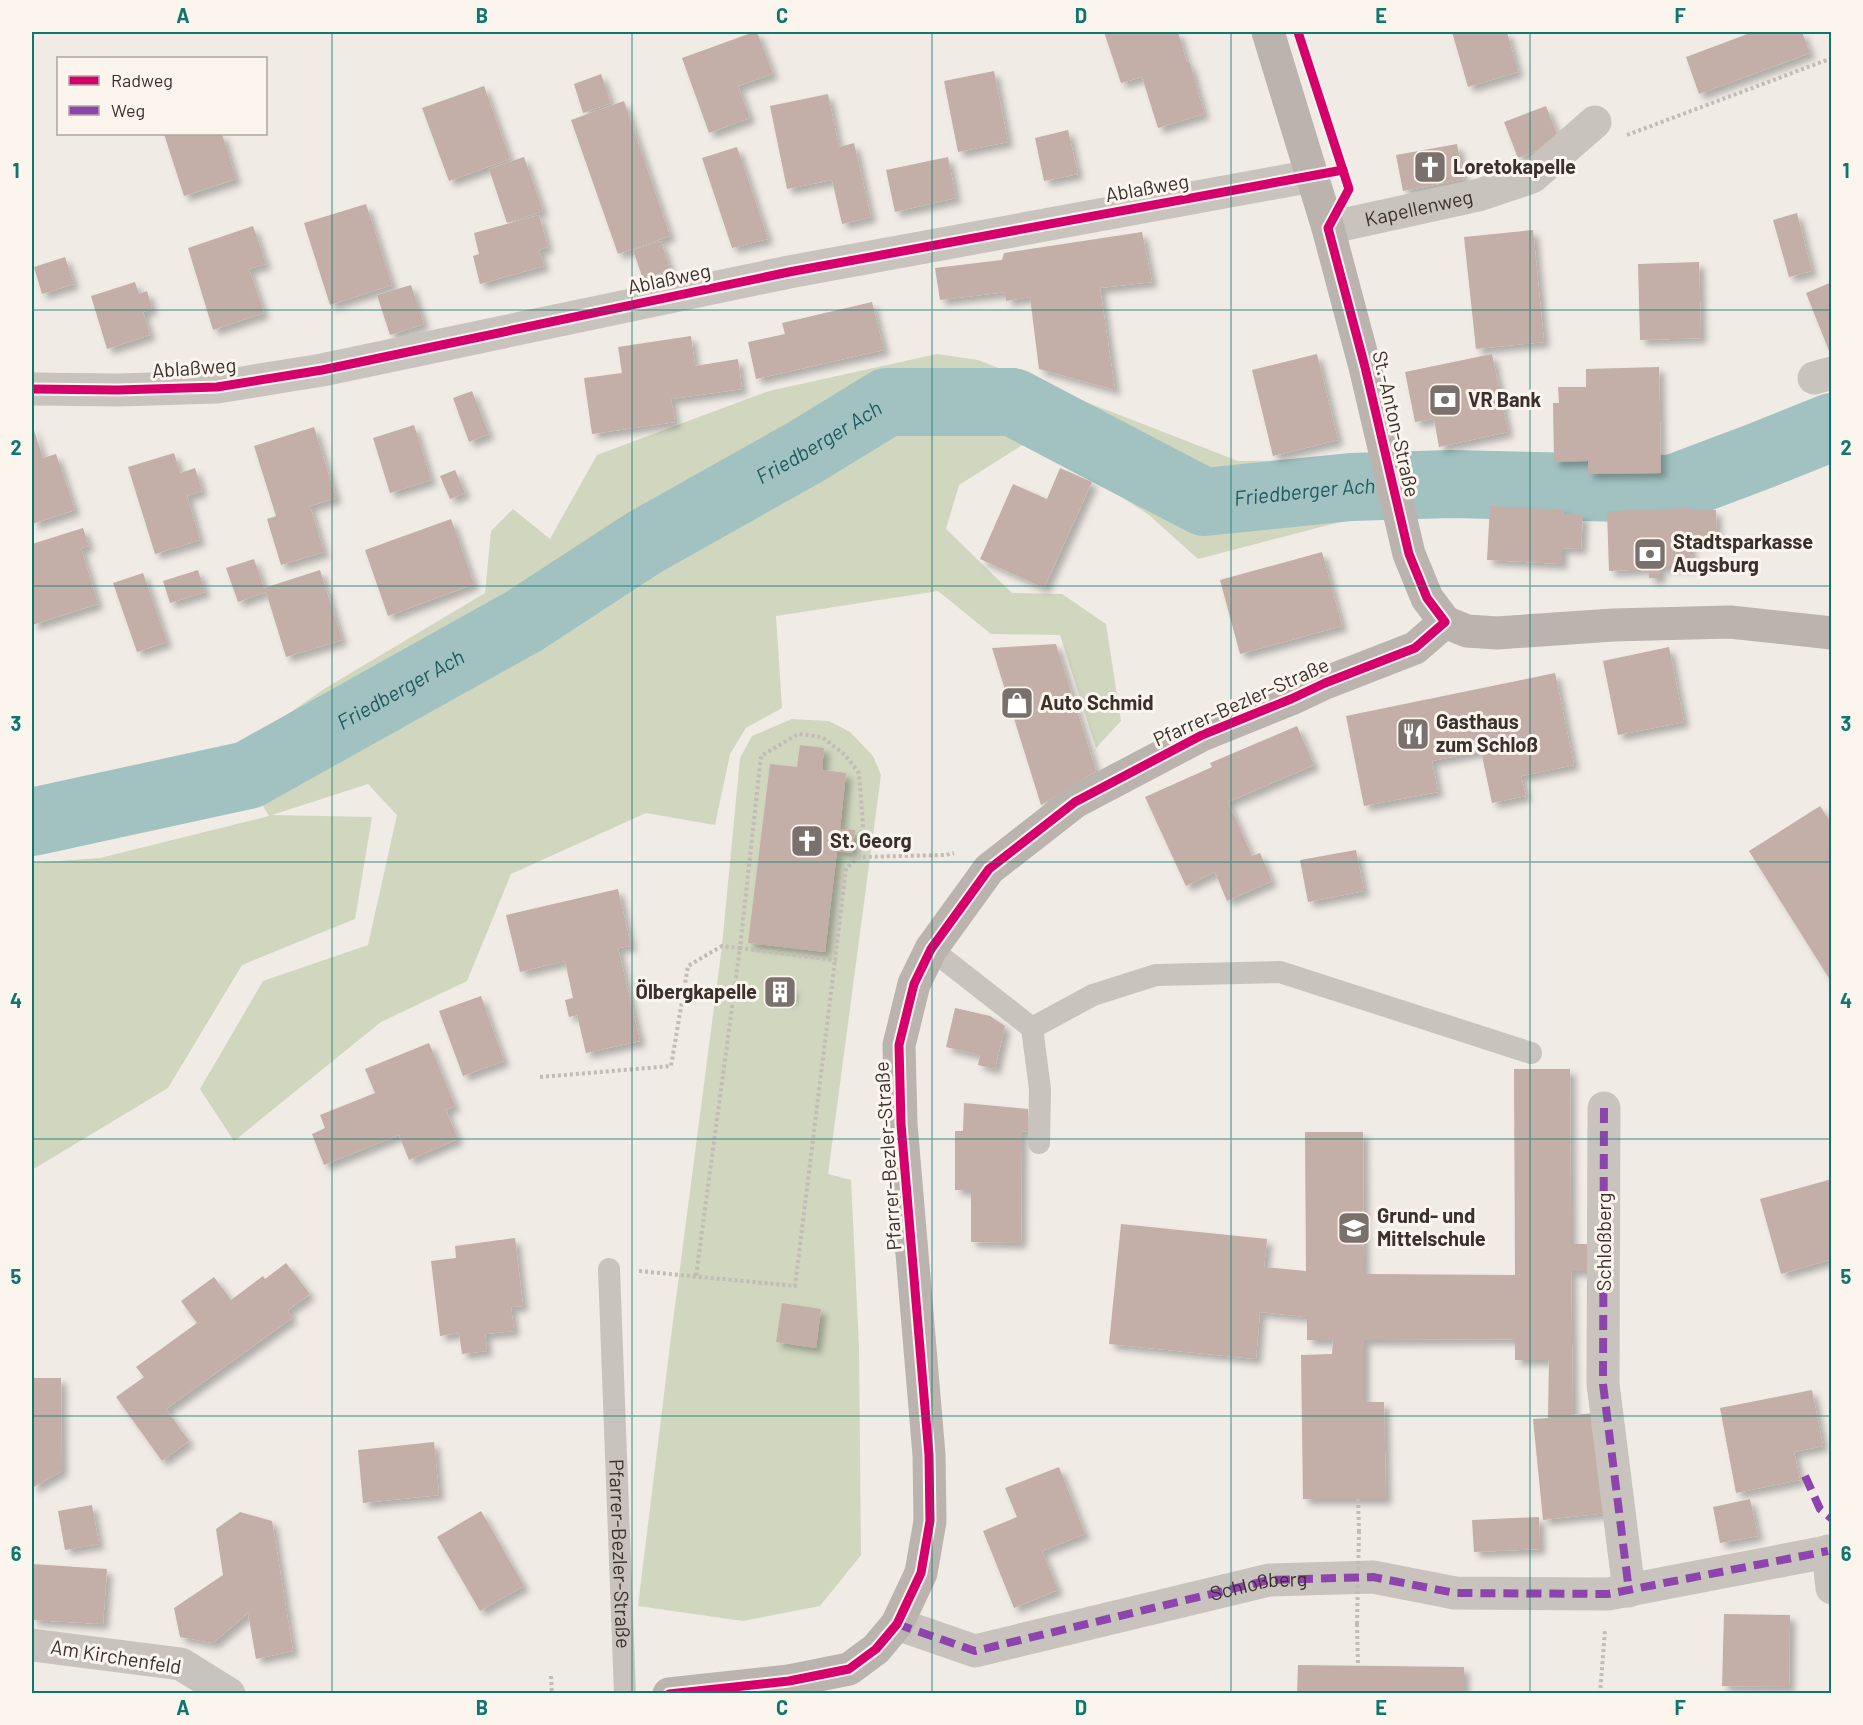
<svg xmlns="http://www.w3.org/2000/svg" width="1863" height="1725" font-family="Barlow,sans-serif">
<style>
.green{fill:#d1d6bf}
.lines{fill:none;stroke-linecap:round;stroke-linejoin:round}
.river{stroke:#a1c2c1;stroke-width:68}
.building{fill:#c3afa7;filter:url(#shadow)}
.path{stroke:#c2bbb6;stroke-width:4;stroke-dasharray:3 3;stroke-linecap:butt}
.lane{stroke:#c9c3be;stroke-width:22}
.street{stroke:#c9c3be;stroke-width:33}
.secondary{stroke:#bab3ae;stroke-width:33}
.path-bridge{stroke:#c2bbb6;stroke-width:4;stroke-dasharray:3 3;stroke-linecap:butt}
.quiet{stroke:#8e44ad;stroke-width:8;stroke-dasharray:15 8;stroke-linecap:butt}
.cycleway-casing{stroke:#fbf5ee;stroke-width:13}
.cycleway{stroke:#d6006c;stroke-width:9}
.grid{fill:none;stroke:#0f766e;stroke-width:1.5;stroke-opacity:0.55}
.labels{text-anchor:middle;stroke-width:6;stroke-linejoin:round;paint-order:stroke}
.poi-label{font-size:20px;font-weight:bold;fill:#3b302b;stroke:#fbf5ee;text-anchor:start}
.street-label{font-size:20px;fill:#3b302b;stroke:#fbf5ee}
.water-label{font-size:21px;font-style:italic;fill:#1f5a5e;stroke:#fbf5ee}
.neatline{fill:none;stroke:#0f766e;stroke-width:2}
.grid-label{font-size:20px;text-anchor:middle;font-weight:bold;fill:#0f766e}
</style>
<defs>
<filter id="shadow"><feDropShadow dx="5.5" dy="5.5" stdDeviation="3" flood-color="#0004"/></filter>
</defs>
<rect width="100%" height="100%" fill="#f0ebe5"/>
<g class="green">
<polygon points="937,354 978,360 1238,461 1347,460 1363,516 1198,559 1149,515 1032,439 959,485 946,529 1012,593 1062,594 1106,624 1121,721 1096,748 1060,635 991,634 938,591 776,616 782,708 746,728 730,754 715,825 646,813 511,874 467,981 381,1022 234,1141 200,1089 263,981 368,945 397,815 368,784 272,815 372,817 355,919 242,965 168,1088 32,1170 32,863 100,858 269,816 232,753 324,689 485,593 491,531 513,509 550,539 597,455 769,391"/>
<polygon points="792,719 829,721 850,732 873,756 881,775 828,1174 851,1180 859,1347 861,1555 820,1606 743,1621 638,1606 672,1329 722,946 740,758 752,736"/>
</g>
<g class="lines">
<path class="river" id="s1" d="M32,822L248,775L524,621L645,542L807,451L887,402H1013L1204,502L1351,487L1451,484L1672,489L1757,457L1832,427"/>
</g>
<g class="building">
<polygon points="754,32 757,32 773,74 738,86 750,118 709,133 682,58"/>
<polygon points="1104,32 1178,32 1187,63 1190,63 1204,114 1158,128 1142,77 1121,83"/>
<polygon points="1452,32 1507,32 1518,72 1468,87"/>
<polygon points="1753,32 1802,32 1810,53 1699,94 1686,57"/>
<polygon points="994,71 1008,142 958,152 944,81"/>
<polygon points="601,74 611,103 583,113 574,84"/>
<polygon points="484,86 510,159 449,181 422,108"/>
<polygon points="828,94 839,147 854,143 871,217 842,224 832,180 787,189 770,106"/>
<polygon points="624,101 670,236 618,254 571,120"/>
<polygon points="1546,106 1560,142 1518,158 1504,122"/>
<polygon points="1068,130 1078,174 1044,181 1035,138"/>
<polygon points="164,134 222,134 236,179 184,196"/>
<polygon points="1457,144 1464,179 1403,191 1396,155"/>
<polygon points="737,147 768,239 732,248 702,158"/>
<polygon points="524,157 543,211 507,223 489,169"/>
<polygon points="948,157 956,198 895,212 886,170"/>
<polygon points="366,204 392,285 330,305 304,223"/>
<polygon points="1797,213 1812,271 1789,277 1773,220"/>
<polygon points="539,215 548,247 539,250 544,266 480,284 473,256 479,254 474,233"/>
<polygon points="253,226 266,264 249,269 264,313 213,330 188,248"/>
<polygon points="1533,230 1544,342 1476,349 1464,237"/>
<polygon points="1142,232 1152,282 1100,288 1115,390 1039,369 1030,297 1006,301 1006,292 940,300 935,268 1002,260 1004,253"/>
<polygon points="661,241 670,270 643,279 633,250"/>
<polygon points="65,257 74,284 42,294 34,267"/>
<polygon points="1699,262 1701,338 1640,340 1638,264"/>
<polygon points="135,282 139,294 147,291 152,309 143,312 150,335 107,349 91,296"/>
<polygon points="1832,282 1832,356 1831,356 1806,293"/>
<polygon points="411,285 424,324 390,335 377,295"/>
<polygon points="872,302 884,350 756,379 748,342 785,334 782,323"/>
<polygon points="691,336 695,366 738,359 742,389 671,399 675,422 592,434 584,378 622,373 618,347"/>
<polygon points="1317,354 1338,440 1273,456 1252,370"/>
<polygon points="1492,354 1508,432 1439,447 1434,419 1415,422 1405,372"/>
<polygon points="1659,367 1661,473 1588,474 1588,461 1554,462 1553,403 1559,403 1558,387 1586,387 1586,369"/>
<polygon points="472,391 489,434 469,442 453,398"/>
<polygon points="32,424 43,458 56,454 75,510 32,524"/>
<polygon points="414,425 431,480 390,493 373,438"/>
<polygon points="314,427 336,498 310,506 324,552 281,565 267,519 276,516 254,446"/>
<polygon points="174,453 180,473 195,468 202,491 187,496 200,540 155,554 128,467"/>
<polygon points="1060,468 1092,482 1044,588 980,559 1013,484 1047,499"/>
<polygon points="455,470 465,493 450,499 440,476"/>
<polygon points="1490,506 1564,510 1564,514 1583,515 1581,549 1562,548 1562,564 1487,560"/>
<polygon points="1690,508 1690,510 1716,510 1717,541 1690,542 1692,567 1660,567 1660,578 1649,578 1649,569 1609,571 1607,511"/>
<polygon points="451,519 474,584 388,616 365,550"/>
<polygon points="83,528 89,546 81,548 98,604 32,625 32,544"/>
<polygon points="1322,552 1342,626 1240,654 1220,580"/>
<polygon points="254,559 264,588 320,570 342,640 286,657 266,592 238,602 226,568"/>
<polygon points="198,570 205,592 170,603 163,581"/>
<polygon points="143,573 167,642 137,652 113,583"/>
<polygon points="1056,644 1096,771 1041,805 992,648"/>
<polygon points="1669,647 1684,722 1618,735 1603,661"/>
<polygon points="1555,673 1574,765 1521,776 1526,796 1492,803 1481,751 1432,761 1438,792 1364,806 1346,716"/>
<polygon points="1297,726 1314,765 1228,802 1252,856 1260,853 1272,881 1227,901 1215,872 1186,886 1145,797 1212,767 1210,763"/>
<polygon points="800,745 824,748 822,770 846,773 840,829 855,830 852,853 837,851 825,952 748,943 770,764 797,767"/>
<polygon points="1820,806 1832,824 1832,983 1749,851"/>
<polygon points="1356,850 1364,891 1308,902 1300,860"/>
<polygon points="618,889 631,946 618,948 640,1041 586,1053 577,1015 569,1017 565,1000 573,998 565,961 520,972 506,915"/>
<polygon points="770,985 792,987 791,1000 768,998"/>
<polygon points="481,996 504,1061 463,1076 439,1011"/>
<polygon points="955,1008 990,1016 1005,1026 995,1069 978,1065 980,1055 946,1047"/>
<polygon points="429,1043 455,1106 446,1110 458,1139 409,1160 399,1135 324,1165 312,1134 325,1128 320,1115 375,1093 365,1069"/>
<polygon points="1514,1069 1570,1069 1571,1244 1597,1244 1597,1271 1571,1271 1573,1415 1596,1413 1606,1513 1543,1520 1533,1419 1548,1418 1549,1360 1515,1360 1515,1339 1364,1340 1364,1402 1384,1402 1386,1499 1303,1499 1301,1355 1332,1354 1333,1340 1307,1340 1307,1317 1260,1312 1256,1359 1109,1344 1121,1224 1267,1239 1264,1267 1306,1271 1305,1132 1363,1132 1364,1274 1515,1275"/>
<polygon points="964,1103 1028,1109 1029,1132 1022,1131 1021,1243 971,1242 971,1190 955,1190 955,1131 963,1131"/>
<polygon points="1832,1179 1832,1259 1781,1274 1760,1199"/>
<polygon points="515,1238 523,1306 511,1307 514,1331 485,1334 487,1351 462,1354 459,1333 440,1336 431,1261 456,1258 455,1246"/>
<polygon points="286,1263 310,1294 288,1310 292,1318 166,1409 189,1441 162,1461 116,1397 144,1377 136,1367 197,1323 181,1301 214,1277 231,1300 263,1276 265,1279"/>
<polygon points="782,1303 821,1309 816,1348 776,1342"/>
<polygon points="32,1378 61,1378 62,1471 32,1488"/>
<polygon points="1812,1390 1823,1446 1794,1452 1800,1480 1736,1493 1720,1408"/>
<polygon points="434,1442 439,1495 363,1503 358,1450"/>
<polygon points="1059,1467 1085,1534 1042,1551 1058,1590 1014,1608 983,1531 1017,1517 1005,1488"/>
<polygon points="1750,1499 1758,1536 1720,1543 1713,1507"/>
<polygon points="92,1505 99,1544 65,1550 58,1511"/>
<polygon points="481,1511 524,1586 480,1611 437,1537"/>
<polygon points="240,1512 272,1521 293,1651 256,1659 248,1613 213,1643 180,1637 174,1608 223,1575 216,1529"/>
<polygon points="1539,1517 1540,1549 1474,1552 1472,1520"/>
<polygon points="32,1564 107,1569 103,1624 32,1620"/>
<polygon points="1724,1614 1790,1615 1789,1687 1722,1686"/>
<polygon points="1298,1665 1464,1667 1464,1694 1297,1694"/>
</g>
<g class="lines">
<g class="path">
<polyline points="1627,135 1832,58"/>
<polyline points="859,857 863,824 859,773 845,755 822,737 798,734 761,756 740,948 835,960 846,868 859,857 946,855 954,853"/>
<polyline points="540,1077 671,1066 688,966 722,946 740,948 696,1276"/>
<polyline points="639,1271 795,1286 835,960"/>
<polyline points="1358,1499 1359,1531"/>
<polyline points="1357,1624 1358,1665"/>
<polyline points="551,1676 552,1694"/>
<polyline points="1600,1694 1605,1630"/>
</g>
<g class="lane">
<polyline points="931,949 1032,1028 1093,995 1156,975 1280,972 1531,1053"/>
<polyline points="1032,1028 1040,1089 1039,1143"/>
<path id="s2" d="M609,1269L625,1694"/>
</g>
<g class="street">
<path id="s3" d="M1328,228L1479,195L1532,177L1595,122"/>
<polyline points="1814,378 1832,373"/>
<polyline points="32,389 118,390 217,387 322,370 789,272 1312,176"/>
<polyline points="1604,1108 1603,1384 1629,1591"/>
<polyline points="1828,1551 1832,1588"/>
<polyline points="897,1624 975,1651 1269,1580 1373,1577 1455,1593 1608,1594 1832,1551"/>
<polyline points="32,1645 181,1664 229,1694"/>
</g>
<g class="secondary">
<polyline points="1268,32 1328,228 1365,367 1409,554 1427,598 1445,622"/>
<polyline points="1445,622 1467,631 1497,633 1613,625 1730,622 1832,633"/>
<polyline points="669,1694 789,1681 849,1669 876,1649 897,1624 921,1573 930,1521 929,1455 901,1124 899,1045 914,984 931,949 989,869 1075,802 1202,735 1291,699 1325,683 1415,648 1445,622"/>
</g>
<polyline class="path-bridge" points="1357,1624 1359,1531"/>
<g class="quiet">
<polyline points="1604,1108 1603,1384 1629,1591"/>
<polyline points="1805,1476 1820,1509 1832,1519"/>
<path id="s4" d="M897,1624L975,1651L1269,1580L1373,1577L1455,1593L1608,1594L1828,1551"/>
</g>
<g class="cycleway-casing">
<g id="cycleway">
<polyline points="32,389 118,390 217,387 322,370 789,272 1343,170"/>
<polyline points="669,1694 789,1681 849,1669 876,1649 897,1624 921,1573 930,1521 929,1455 901,1124 899,1045 914,984 931,949 989,869 1075,802 1202,735 1291,699 1325,683 1415,648 1445,622 1427,598 1409,554 1365,367 1328,228 1349,189 1298,32"/>
</g>
</g>
<use href="#cycleway" class="cycleway"/>
</g>
<path class="grid" d="M332,32V1694M632,32V1694M932,32V1694M1231,32V1694M1530,32V1694M32,310H1832M32,586H1832M32,862H1832M32,1139H1832M32,1416H1832"/>
<defs>
<g id="church-square" transform="scale(1.725)"><rect x="-9" y="-9" width="18" height="18" rx="4" fill="#7a716c" stroke="#fbf5ee"/><path d="M-1.2-6h2.4v3.5h3.3v2.4h-3.3V6h-2.4V-.1h-3.3v-2.4h3.3Z" fill="#fff"/></g>
<g id="bank-square" transform="scale(1.725)"><rect x="-9" y="-9" width="18" height="18" rx="4" fill="#7a716c" stroke="#fbf5ee"/><path d="M-6-4H6V4H-6ZM0-2.3a2.3 2.3 0 1 0 0 4.6a2.3 2.3 0 1 0 0-4.6Z" fill="#fff"/></g>
<g id="shop-square" transform="scale(1.725)"><rect x="-9" y="-9" width="18" height="18" rx="4" fill="#7a716c" stroke="#fbf5ee"/><path d="M-5-2.5h2.3a2.7 3.5 0 0 1 5.4 0H5L5.5 6h-11ZM-1.5-2.5h3a1.5 2.3 0 0 0-3 0Z" fill="#fff"/></g>
<g id="restaurant-square" transform="scale(1.725)"><rect x="-9" y="-9" width="18" height="18" rx="4" fill="#7a716c" stroke="#fbf5ee"/><path d="M-5-6h1v4h1v-4h1v4h1v-4h1v5L-1.5 .5V6h-2V.5L-5-1ZM5-6V6H3V1.5H1.5Q1.5-4 5-6Z" fill="#fff"/></g>
<g id="building-square" transform="scale(1.725)"><rect x="-9" y="-9" width="18" height="18" rx="4" fill="#7a716c" stroke="#fbf5ee"/><path d="M-4-6H4V6H1V3H-1V6H-4ZM-2.5-4.3h1.7v1.8h-1.7ZM.8-4.3h1.7v1.8H.8ZM-2.5-1h1.7V.8h-1.7ZM.8-1h1.7V.8H.8Z" fill="#fff"/></g>
<g id="school-square" transform="scale(1.725)"><rect x="-9" y="-9" width="18" height="18" rx="4" fill="#7a716c" stroke="#fbf5ee"/><path d="M0-5L7-2L0 1L-7-2ZM-4 1L0 2.5L4 1V4Q0 6-4 4Z" fill="#fff"/></g>
</defs>
<g fill-rule="evenodd">
<use href="#church-square" x="1430" y="167"/>
<use href="#bank-square" x="1445" y="400"/>
<use href="#bank-square" x="1650" y="554"/>
<use href="#shop-square" x="1017" y="703"/>
<use href="#restaurant-square" x="1413" y="734"/>
<use href="#church-square" x="807" y="841"/>
<use href="#building-square" x="780" y="992"/>
<use href="#school-square" x="1354" y="1228"/>
</g>
<g class="labels">
<g class="poi-label">
<text x="1453" y="174">Loretokapelle</text>
<text x="1468" y="407">VR Bank</text>
<text x="1673" y="549">Stadtsparkasse<tspan x="1673" dy="23">Augsburg</tspan></text>
<text x="1040" y="710">Auto Schmid</text>
<text x="1436" y="729">Gasthaus<tspan x="1436" dy="23">zum Schloß</tspan></text>
<text x="830" y="848">St. Georg</text>
<text x="757" y="999" text-anchor="end">Ölbergkapelle</text>
<text x="1377" y="1223">Grund- und<tspan x="1377" dy="23">Mittelschule</tspan></text>
</g>
<g class="street-label">
<text transform="translate(1147 188) rotate(-10)" y="7">Ablaßweg</text>
<text dy="7" stroke="none"><textPath href="#s3" startOffset="93">Kapellenweg</textPath></text>
<text transform="translate(669 279) rotate(-12)" y="7">Ablaßweg</text>
<text transform="translate(194 368) rotate(-4)" y="7">Ablaßweg</text>
<text transform="translate(1396 424) rotate(77)" y="7">St.-Anton-Straße</text>
<text transform="translate(1241 702) rotate(-24)" y="7">Pfarrer-Bezler-Straße</text>
<text transform="translate(888 1156) rotate(-94)" y="7">Pfarrer-Bezler-Straße</text>
<text transform="translate(1604 1242) rotate(-90)" y="7">Schloßberg</text>
<text dy="7" stroke="none"><textPath href="#s2" startOffset="285">Pfarrer-Bezler-Straße</textPath></text>
<text dy="7" stroke="none"><textPath href="#s4" startOffset="374">Schloßberg</textPath></text>
<text transform="translate(116 1657) rotate(9)" y="7">Am Kirchenfeld</text>
</g>
<g class="water-label">
<text dy="7" stroke="none"><textPath href="#s1" startOffset="882">Friedberger Ach</textPath></text>
<text dy="7" stroke="none"><textPath href="#s1" startOffset="1404">Friedberger Ach</textPath></text>
<text dy="7" stroke="none"><textPath href="#s1" startOffset="396">Friedberger Ach</textPath></text>
</g>
</g>
<rect width="1863" height="1725" fill="none" stroke="#fbf5ee" stroke-width="66"/>
<rect x="57" y="57" width="210" height="78" fill="#fbf5ee" stroke="#aea6a0" stroke-width="1.5"/>
<rect x="69" y="76" width="30" height="9" fill="#d6006c" stroke="#aea6a0" stroke-width="1.5"/>
<text x="111" y="87" font-size="18" fill="#3b302b">Radweg</text>
<rect x="69" y="106" width="30" height="9" fill="#8e44ad" stroke="#aea6a0" stroke-width="1.5"/>
<text x="111" y="117" font-size="18" fill="#3b302b">Weg</text>
<rect x="33" y="33" width="1797" height="1659" class="neatline"/>
<g class="grid-label">
<text x="183" y="23">A</text>
<text x="482" y="23">B</text>
<text x="782" y="23">C</text>
<text x="1081" y="23">D</text>
<text x="1381" y="23">E</text>
<text x="1680" y="23">F</text>
<text x="16" y="178">1</text>
<text x="1846" y="178">1</text>
<text x="16" y="455">2</text>
<text x="1846" y="455">2</text>
<text x="16" y="731">3</text>
<text x="1846" y="731">3</text>
<text x="16" y="1008">4</text>
<text x="1846" y="1008">4</text>
<text x="16" y="1284">5</text>
<text x="1846" y="1284">5</text>
<text x="16" y="1561">6</text>
<text x="1846" y="1561">6</text>
<text x="183" y="1715">A</text>
<text x="482" y="1715">B</text>
<text x="782" y="1715">C</text>
<text x="1081" y="1715">D</text>
<text x="1381" y="1715">E</text>
<text x="1680" y="1715">F</text>
</g>
</svg>
